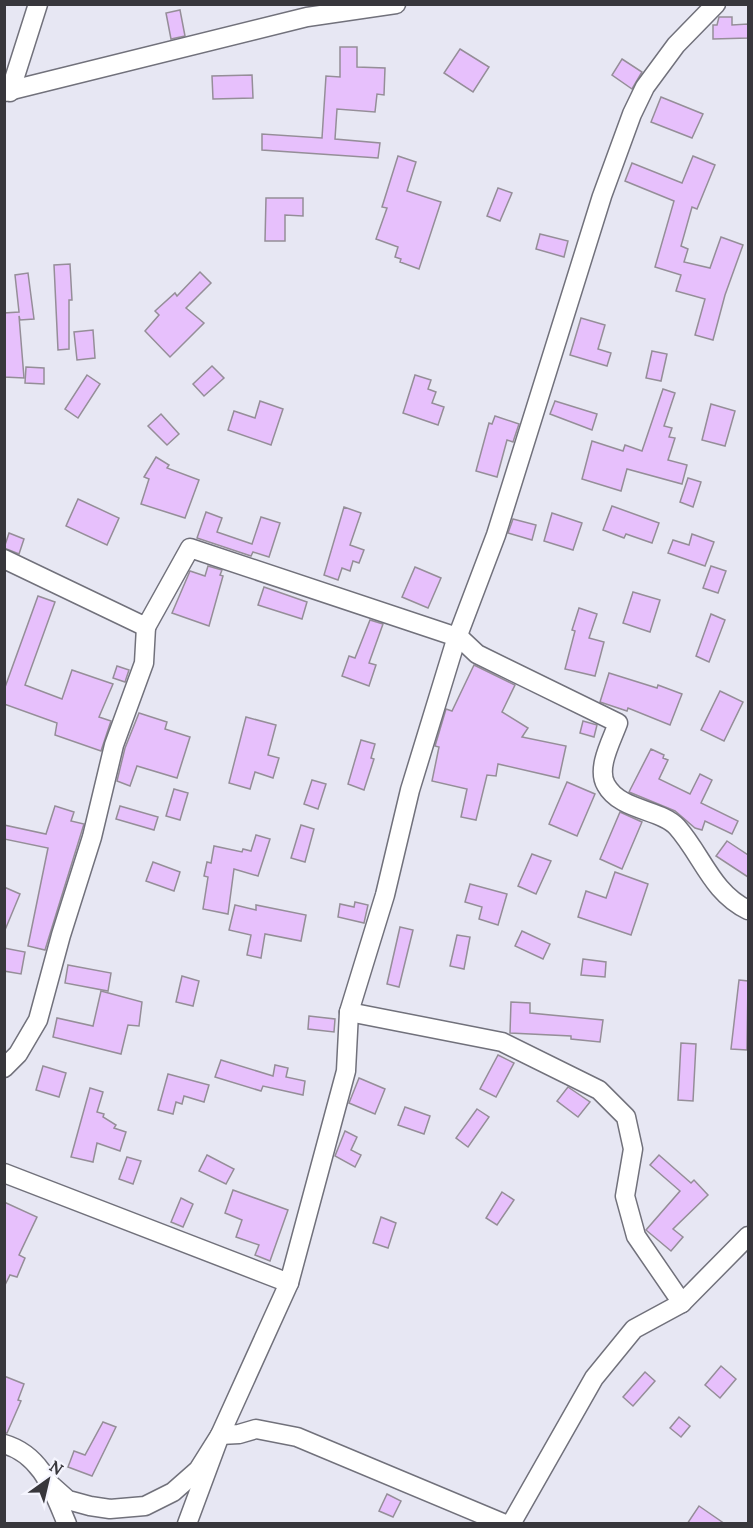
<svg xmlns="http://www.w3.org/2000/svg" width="753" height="1528" font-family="Lora,serif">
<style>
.building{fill:#e7c0fc;stroke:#958e98;stroke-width:1.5}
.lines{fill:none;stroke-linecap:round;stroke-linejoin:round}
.minor-casing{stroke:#71717b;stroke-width:21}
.minor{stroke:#fff;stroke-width:18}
</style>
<rect width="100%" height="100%" fill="#e7e7f3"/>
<g class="building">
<polygon points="180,10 185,36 171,39 166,13"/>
<polygon points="719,17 732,17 732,25 748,24 748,38 713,39 713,25 717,25"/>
<polygon points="340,47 357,47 357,67 385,68 384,95 377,94 375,112 337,109 335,139 380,143 378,158 262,150 262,134 322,138 326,76 340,77"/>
<polygon points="460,49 489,67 473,92 444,73"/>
<polygon points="622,59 642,72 632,89 612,75"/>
<polygon points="252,75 253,98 213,99 212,76"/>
<polygon points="661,97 703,114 692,138 651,122"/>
<polygon points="398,156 416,162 407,191 441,202 419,269 400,262 401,259 395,257 398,247 376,239 387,208 382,207"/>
<polygon points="693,156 715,165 697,209 692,207 681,246 688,249 684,262 710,268 721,237 743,245 725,295 713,340 695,335 705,299 676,291 681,275 655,267 674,201 625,181 632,163 682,183"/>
<polygon points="498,188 512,193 500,221 487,216"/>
<polygon points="266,198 303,198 303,216 285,215 285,241 265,241"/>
<polygon points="540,234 568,241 564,257 536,249"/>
<polygon points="70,264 72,300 69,300 69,349 58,350 54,265"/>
<polygon points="200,272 211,283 186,308 204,323 170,357 145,331 159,315 155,311 175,293 177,296"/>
<polygon points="28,273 34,319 20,320 19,316 24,378 4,377 4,313 19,312 15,275"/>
<polygon points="581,318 605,325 598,349 611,353 607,366 570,355"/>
<polygon points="93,330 95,358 77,360 74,332"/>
<polygon points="652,351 667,354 661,381 646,378"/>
<polygon points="212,366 224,378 204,396 193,384"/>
<polygon points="26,367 44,368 44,384 25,383"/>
<polygon points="87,375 100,384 78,418 65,409"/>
<polygon points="415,375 431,380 428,389 436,392 432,403 444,407 438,425 403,413"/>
<polygon points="663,389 675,393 664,426 672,428 669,437 675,438 668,460 687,465 682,484 627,469 621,491 582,479 592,441 623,451 625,445 642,451"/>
<polygon points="260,401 283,409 271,445 228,430 234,411 255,418"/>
<polygon points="555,401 597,414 592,430 550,414"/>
<polygon points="711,404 735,411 725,446 702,440"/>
<polygon points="161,414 179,434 167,445 148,426"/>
<polygon points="495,416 519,424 513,442 507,440 497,477 476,471 489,423 492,424"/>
<polygon points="156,457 169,465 167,468 199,480 185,518 141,504 149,479 144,477"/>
<polygon points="688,478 701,482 693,507 680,502"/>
<polygon points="78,499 119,518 107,545 66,526"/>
<polygon points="612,506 659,523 652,543 626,534 624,538 603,530"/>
<polygon points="344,507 361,513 350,545 364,550 359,563 353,561 350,571 342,568 338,580 324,575"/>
<polygon points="206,512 222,518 217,532 252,544 261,517 280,523 269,557 253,552 251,556 197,538"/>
<polygon points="552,513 582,523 573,550 544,541"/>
<polygon points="513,519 536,525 532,540 508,533"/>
<polygon points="9,533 24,539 19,554 4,548"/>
<polygon points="692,534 714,542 705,566 668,553 673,540 689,545"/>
<polygon points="208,566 222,570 220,575 223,576 209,626 172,613 190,571 205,576"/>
<polygon points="711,566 726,571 718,593 703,588"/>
<polygon points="415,567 441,578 428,608 402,597"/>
<polygon points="264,587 307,602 302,619 258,605"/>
<polygon points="633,592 660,600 650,632 623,623"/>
<polygon points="38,596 55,602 25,685 62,699 72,670 113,684 99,717 111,721 101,751 55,735 57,723 4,704 4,690"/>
<polygon points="579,608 597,614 589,638 604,642 595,676 565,669 575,631 572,630"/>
<polygon points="711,614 725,620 709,662 696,656"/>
<polygon points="370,620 383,624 369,663 376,665 369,686 342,676 349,656 355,658"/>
<polygon points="474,665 515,685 502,712 528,728 522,737 566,746 559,778 498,764 496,776 487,775 476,820 461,817 467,789 432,781 439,747 435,746 446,709 452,711"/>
<polygon points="117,666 129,670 125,682 113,678"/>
<polygon points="609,673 657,688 658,685 682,694 670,725 628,708 627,711 600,702"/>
<polygon points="720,691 743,702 724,741 701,730"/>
<polygon points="139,713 167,722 165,729 190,737 177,778 137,766 130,786 117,781 125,748"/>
<polygon points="246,717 276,725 268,755 279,758 273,778 255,772 250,789 229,783"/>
<polygon points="583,721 597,725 594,737 580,733"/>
<polygon points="361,740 375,744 371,758 374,759 364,790 348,784"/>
<polygon points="651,749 664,755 663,758 668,760 659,779 690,794 700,774 712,780 701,803 738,821 732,834 705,821 702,830 695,828 675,811 629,792"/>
<polygon points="312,780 326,784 318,809 304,804"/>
<polygon points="567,782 595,794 577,836 549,824"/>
<polygon points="174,789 188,793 180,820 166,816"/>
<polygon points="55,806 74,812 71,821 84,824 45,950 28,946 48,848 4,839 4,825 46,834"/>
<polygon points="120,806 158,817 154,830 116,819"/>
<polygon points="620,812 642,822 622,869 600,859"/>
<polygon points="301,825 314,829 305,862 291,858"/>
<polygon points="256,835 270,839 258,876 234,869 228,914 203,909 208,877 204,876 207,862 211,863 214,846 242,852 243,849 251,851"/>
<polygon points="727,841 748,855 748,877 716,856"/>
<polygon points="532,854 551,861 536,894 518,886"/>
<polygon points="153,862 180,872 174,891 146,881"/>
<polygon points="615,872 648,884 631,935 578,917 586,891 606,898"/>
<polygon points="470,884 507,894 498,925 479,919 482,907 465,902"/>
<polygon points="4,887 20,894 5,930 4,930"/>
<polygon points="355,902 368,905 364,923 338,917 340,904 354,907"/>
<polygon points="235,905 256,910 256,905 306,915 301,941 265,934 261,958 247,955 251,935 229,930"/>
<polygon points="400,927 413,930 399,987 387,984"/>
<polygon points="522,931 550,944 543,959 515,946"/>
<polygon points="457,935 470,937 464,969 450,966"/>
<polygon points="4,948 25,952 21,974 4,971"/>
<polygon points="583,959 606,962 605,977 581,975"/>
<polygon points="68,965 111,973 108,991 65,983"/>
<polygon points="182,976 199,981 193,1006 176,1002"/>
<polygon points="739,980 748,981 747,1050 731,1049"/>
<polygon points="101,991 142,1002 139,1026 128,1025 121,1054 53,1037 57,1018 93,1026"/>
<polygon points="511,1002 530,1003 530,1013 603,1020 600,1042 571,1039 571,1036 510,1033"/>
<polygon points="309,1016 335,1019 334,1032 308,1029"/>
<polygon points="681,1043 696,1044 693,1101 678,1100"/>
<polygon points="498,1055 514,1063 496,1097 480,1089"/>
<polygon points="221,1060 273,1076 275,1065 288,1068 286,1077 305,1081 303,1095 263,1086 261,1091 215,1077"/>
<polygon points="43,1066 66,1073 59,1097 36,1090"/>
<polygon points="168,1074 209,1085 204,1102 184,1096 182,1104 176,1102 173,1114 158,1110"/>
<polygon points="359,1078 385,1089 375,1114 349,1103"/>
<polygon points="568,1087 590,1102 578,1117 557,1101"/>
<polygon points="90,1088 103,1092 97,1112 104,1114 103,1117 116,1125 114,1128 126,1132 120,1151 97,1143 93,1162 71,1157"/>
<polygon points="405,1107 430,1116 424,1134 398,1125"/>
<polygon points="477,1109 489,1117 468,1147 456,1138"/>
<polygon points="345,1131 357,1137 351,1150 361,1155 355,1167 335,1156"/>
<polygon points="207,1155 234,1169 226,1184 199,1171"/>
<polygon points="659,1155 691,1183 694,1180 708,1195 673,1229 683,1237 671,1251 646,1230 680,1191 650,1165"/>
<polygon points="127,1157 141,1161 133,1184 119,1179"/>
<polygon points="233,1190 288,1210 270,1261 255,1255 259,1245 236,1237 242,1220 225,1213"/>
<polygon points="502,1192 514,1200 497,1225 486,1218"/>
<polygon points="181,1198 193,1204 183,1227 171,1222"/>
<polygon points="4,1202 37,1217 19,1255 25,1258 17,1277 10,1275 4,1287"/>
<polygon points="381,1217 396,1223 388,1248 373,1243"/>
<polygon points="721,1366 736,1379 720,1398 705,1385"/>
<polygon points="645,1372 655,1381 633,1406 623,1397"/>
<polygon points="4,1376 24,1384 18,1400 21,1401 7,1433 4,1433"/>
<polygon points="679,1417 690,1426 681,1437 670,1428"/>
<polygon points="103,1422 116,1427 92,1476 68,1467 74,1451 85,1455"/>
<polygon points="387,1494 401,1501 393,1517 379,1511"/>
<polygon points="699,1506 725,1524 687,1524"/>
</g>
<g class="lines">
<g class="minor-casing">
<g id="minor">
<polyline points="4,92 307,17 396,4"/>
<polyline points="10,92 38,4"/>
<path d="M4,559L146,627L190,548L460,638L477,654L618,723C612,740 596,768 606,785C620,811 661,809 677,827C702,855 712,893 748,910"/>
<polyline points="349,1012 502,1042 599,1090 626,1117 633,1149 625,1196 636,1236 682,1303"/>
<polyline points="4,1068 18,1054 38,1020 61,935 92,837 114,745 144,663 146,627"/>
<polyline points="4,1173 289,1283"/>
<path d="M4,1444C42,1455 53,1491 67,1524"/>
<polyline points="50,1484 68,1500 90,1506 110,1509 145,1506 173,1492 198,1470 220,1435 239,1434 256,1429 297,1437 505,1524"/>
<polyline points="187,1524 220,1435 289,1283 346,1071 349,1012 385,895 410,790 455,643 496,535 602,196 632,114 645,87 676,45 716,4"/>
<polyline points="511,1524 594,1378 634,1329 682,1303 748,1236"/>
</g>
</g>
<use href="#minor" class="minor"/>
</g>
<rect width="753" height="1528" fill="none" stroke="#38373c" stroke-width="12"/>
<g transform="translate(48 1480) rotate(34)" stroke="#f5f5fe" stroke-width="4.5" paint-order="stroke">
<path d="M0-4.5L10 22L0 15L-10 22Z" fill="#38373c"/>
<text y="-9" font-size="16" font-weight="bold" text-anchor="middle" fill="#38373c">N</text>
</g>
</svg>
